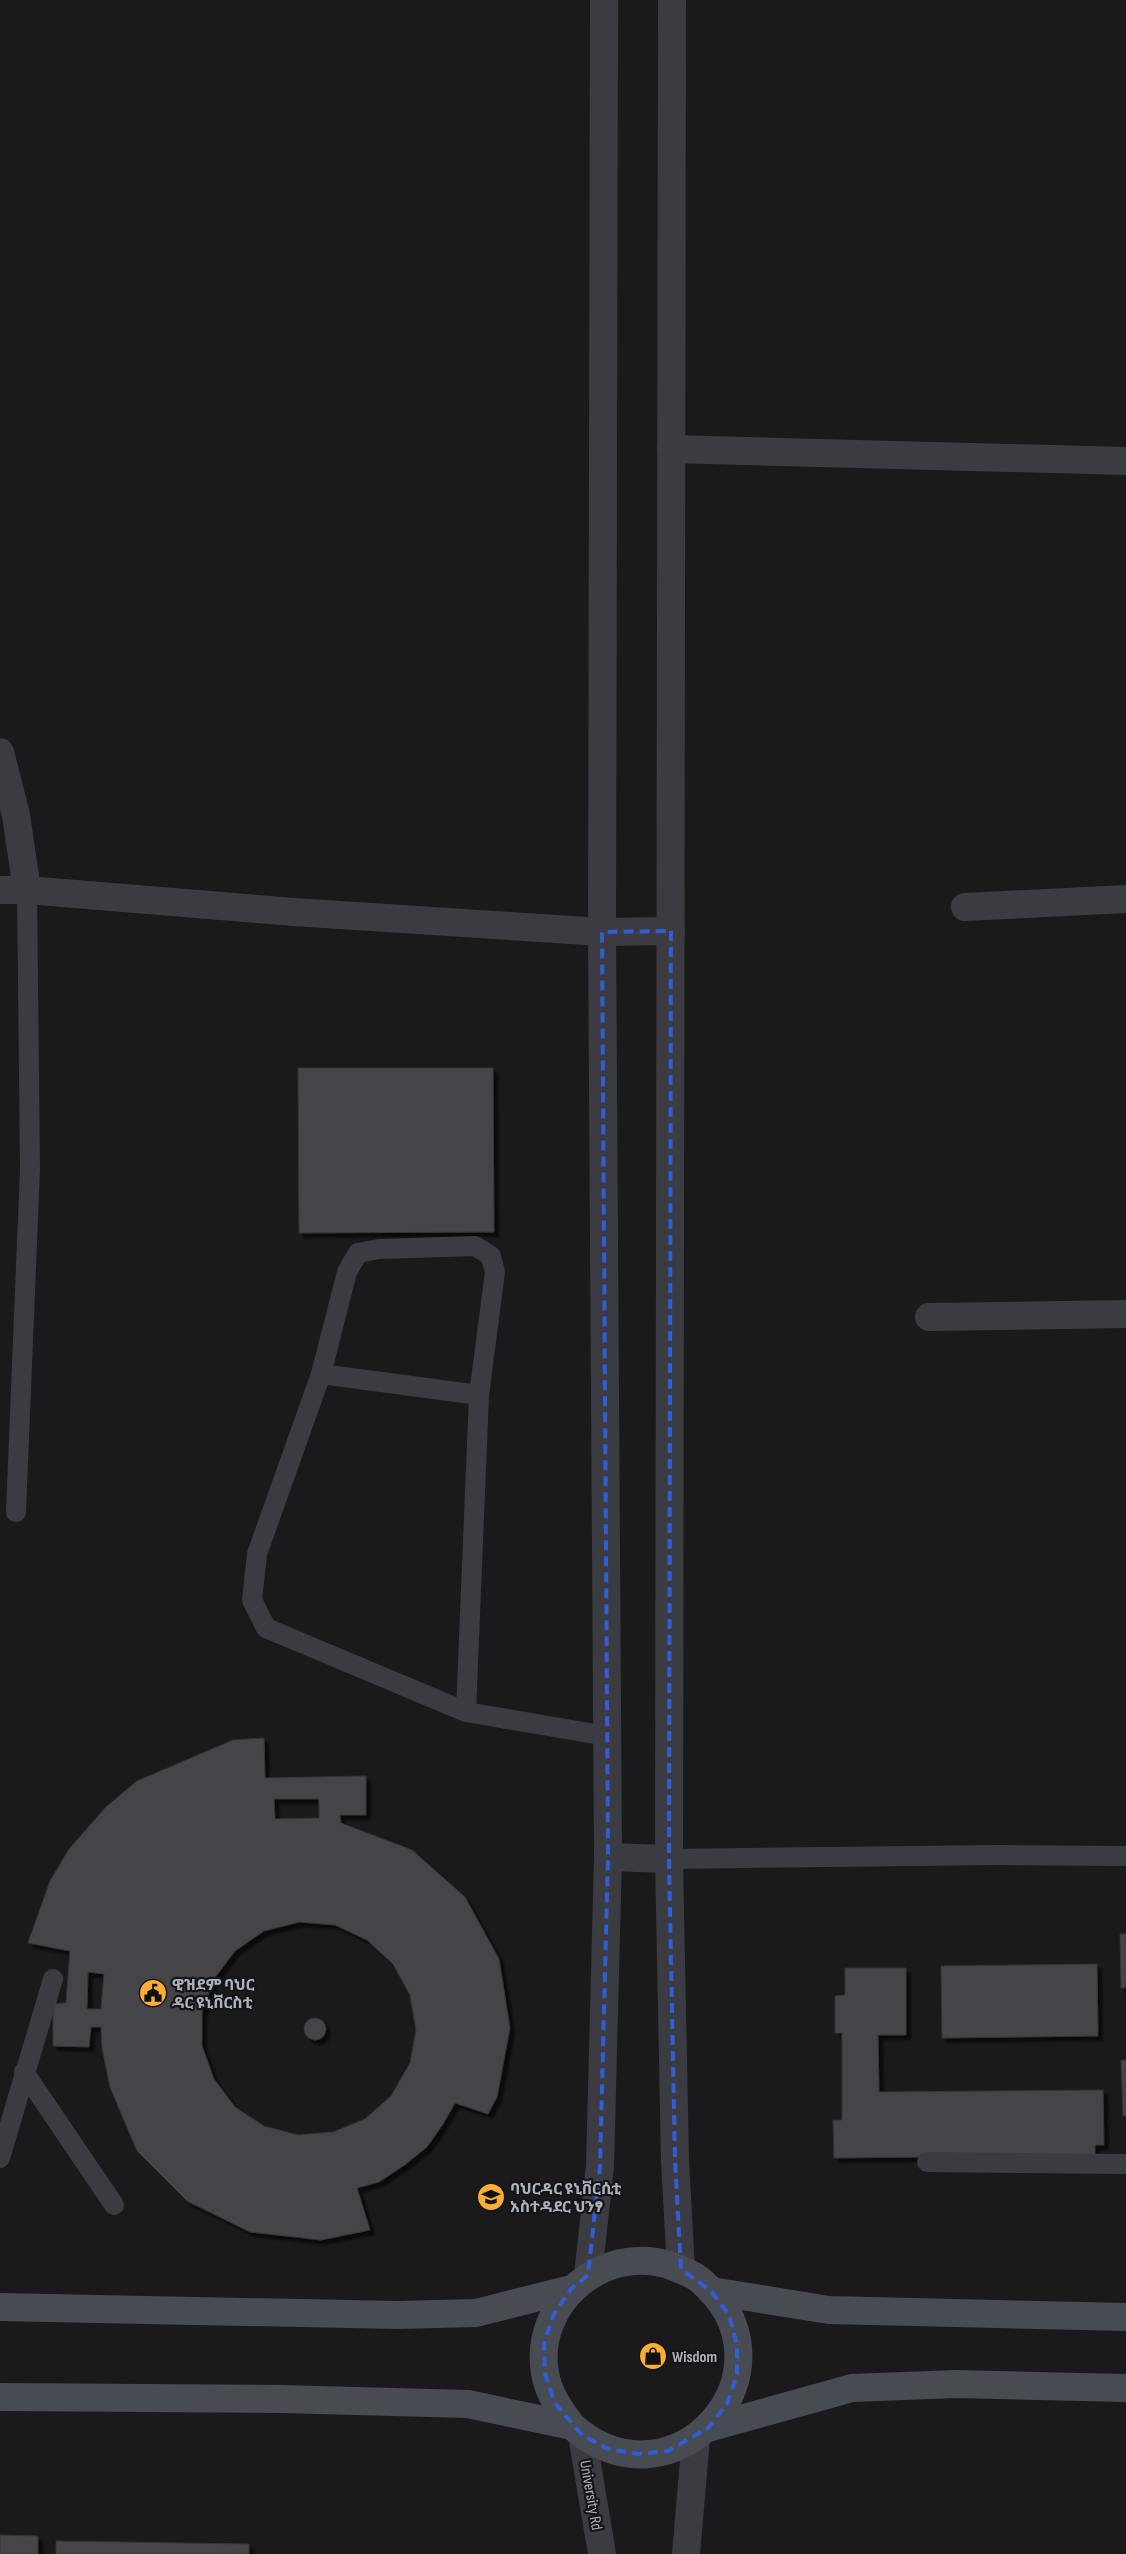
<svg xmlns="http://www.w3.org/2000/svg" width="1126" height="2554" font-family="'Sofia Sans Condensed','Noto Sans Ethiopic',sans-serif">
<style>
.building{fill:#44454a;stroke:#343439;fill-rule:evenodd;filter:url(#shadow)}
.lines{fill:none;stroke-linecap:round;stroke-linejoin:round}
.service{stroke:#3b3c42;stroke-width:20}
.minor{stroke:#3b3c42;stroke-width:28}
.tertiary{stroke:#3b3c42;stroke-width:28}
.secondary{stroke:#494b52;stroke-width:28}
.marked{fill:none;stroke:#325dd4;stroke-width:4;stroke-dasharray:10 6;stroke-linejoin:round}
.labels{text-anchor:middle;stroke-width:4.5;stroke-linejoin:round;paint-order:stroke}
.poi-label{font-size:16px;font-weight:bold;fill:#acb2bd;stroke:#151518;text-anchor:start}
.street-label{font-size:16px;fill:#acb2bd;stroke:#151518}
</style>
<defs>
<filter id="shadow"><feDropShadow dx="4.5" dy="4.5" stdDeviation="1" flood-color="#0009"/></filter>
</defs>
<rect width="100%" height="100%" fill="#1a1a1d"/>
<g class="building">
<polygon points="298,1068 493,1068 494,1232 299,1233"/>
<path d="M264,1738L265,1778L366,1776V1815H340L341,1823L412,1850L465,1897L499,1959L510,2028L497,2097L488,2114L455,2103L443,2124L427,2147L406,2164L379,2182L357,2188L370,2230L321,2240L250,2232L187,2201L137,2151L110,2087L102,2048L101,2027H91L89,2047L53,2046V2004L66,2003L70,1951L28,1943L50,1881L69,1849L106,1807L137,1781L233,1740ZM274,1799H319V1818L275,1819ZM299,1922L335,1925L367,1940L393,1964L410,1995L416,2030L410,2063L391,2096L365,2119L333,2132L298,2135L264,2126L235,2107L214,2079L202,2046V2012L214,1979L235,1951L264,1931ZM88,1972L104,1974L101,2009H87Z"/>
<polygon points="1120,1934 1126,1934 1126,1987 1121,1988"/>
<polygon points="1097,1964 1098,2036 942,2038 941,1966"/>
<polygon points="845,1968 906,1968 906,2035 878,2035 879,2092 1103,2090 1104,2145 1095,2145 1095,2155 834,2158 833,2120 842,2120 842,2033 835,2033 835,1996 845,1995"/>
<circle cx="315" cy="2029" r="11"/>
<polygon points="1121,2060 1126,2060 1126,2116 1123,2116"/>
<polygon points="0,2535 38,2536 38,2554 0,2554"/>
<polygon points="56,2541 249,2544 249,2554 56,2554"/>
</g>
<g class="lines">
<g class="service">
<polyline points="321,1374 479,1395 466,1712"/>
<polyline points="479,1395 495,1272 491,1256 475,1246 379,1249 358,1253 347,1272 321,1374 257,1554 252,1600 266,1628 466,1712 607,1736"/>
<polyline points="16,1512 30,1169 27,890"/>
<polyline points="669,1859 999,1855 1126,1856"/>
<polyline points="24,2072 114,2205"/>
<polyline points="0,2158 53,1979"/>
<polyline points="927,2162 1126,2164"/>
</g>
<g class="minor">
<polyline points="671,449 1126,461"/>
<polyline points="0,752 16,815 27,890"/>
<polyline points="0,890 27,890 294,912 602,932"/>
<polyline points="965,907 1126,899"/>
<polyline points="929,1317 1126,1314"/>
</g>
<g class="tertiary">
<polyline points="672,0 669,1859 675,2161 681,2269"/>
<polyline points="602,932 671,931"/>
<polyline points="608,1857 669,1859"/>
<polyline points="588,2275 600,2166 608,1857 602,932 604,0"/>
<polyline points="582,2435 602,2554"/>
<polyline points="686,2554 696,2438"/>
</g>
<g class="secondary">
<polyline points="711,2291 829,2310 1126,2317"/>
<polyline points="0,2307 397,2315 476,2313 571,2289"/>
<path d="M0,2397L281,2399L468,2404L572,2426C675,2517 804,2368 700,2280C691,2273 680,2269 669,2265C603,2244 533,2303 545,2373C548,2393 560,2410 572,2426"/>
<polyline points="708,2428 852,2388 956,2384 1126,2388"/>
</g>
</g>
<path class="marked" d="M671,931L669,1859L675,2161L681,2269L711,2291L729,2315L737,2345V2375L727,2404L708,2428L668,2451L638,2454L608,2449L582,2435L554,2402L545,2373L544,2343L554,2314L571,2289L588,2275L600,2166L608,1857L602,932Z"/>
<defs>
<g id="civic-disc" transform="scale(1.4375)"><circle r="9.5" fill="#fbae33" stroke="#151518"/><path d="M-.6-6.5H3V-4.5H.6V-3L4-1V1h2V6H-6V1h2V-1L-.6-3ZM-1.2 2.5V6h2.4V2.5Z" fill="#111"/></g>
<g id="school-disc" transform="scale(1.4375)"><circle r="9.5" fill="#fbae33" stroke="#151518"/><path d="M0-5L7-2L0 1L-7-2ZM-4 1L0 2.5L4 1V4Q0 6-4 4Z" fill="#111"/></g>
<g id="shop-disc" transform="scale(1.4375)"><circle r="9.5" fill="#fbae33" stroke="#151518"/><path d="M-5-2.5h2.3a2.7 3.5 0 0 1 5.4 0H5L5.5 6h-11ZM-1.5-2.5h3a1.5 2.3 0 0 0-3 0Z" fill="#111"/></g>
</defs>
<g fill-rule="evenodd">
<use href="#civic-disc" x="153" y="1993"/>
<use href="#school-disc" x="491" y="2197"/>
<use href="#shop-disc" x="653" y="2356"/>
</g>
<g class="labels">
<g class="poi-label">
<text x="172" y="1990">ዊዝደም ባህር<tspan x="172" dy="18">ዳር ዩኒቨርስቲ</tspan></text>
<text x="510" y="2194">ባህርዳር ዩኒቨርሲቲ<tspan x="510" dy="18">አስተዳደር ህንፃ</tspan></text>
<text x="672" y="2362">Wisdom</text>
</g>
<g class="street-label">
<text transform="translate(592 2495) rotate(80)" y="6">University Rd</text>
</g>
</g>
</svg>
